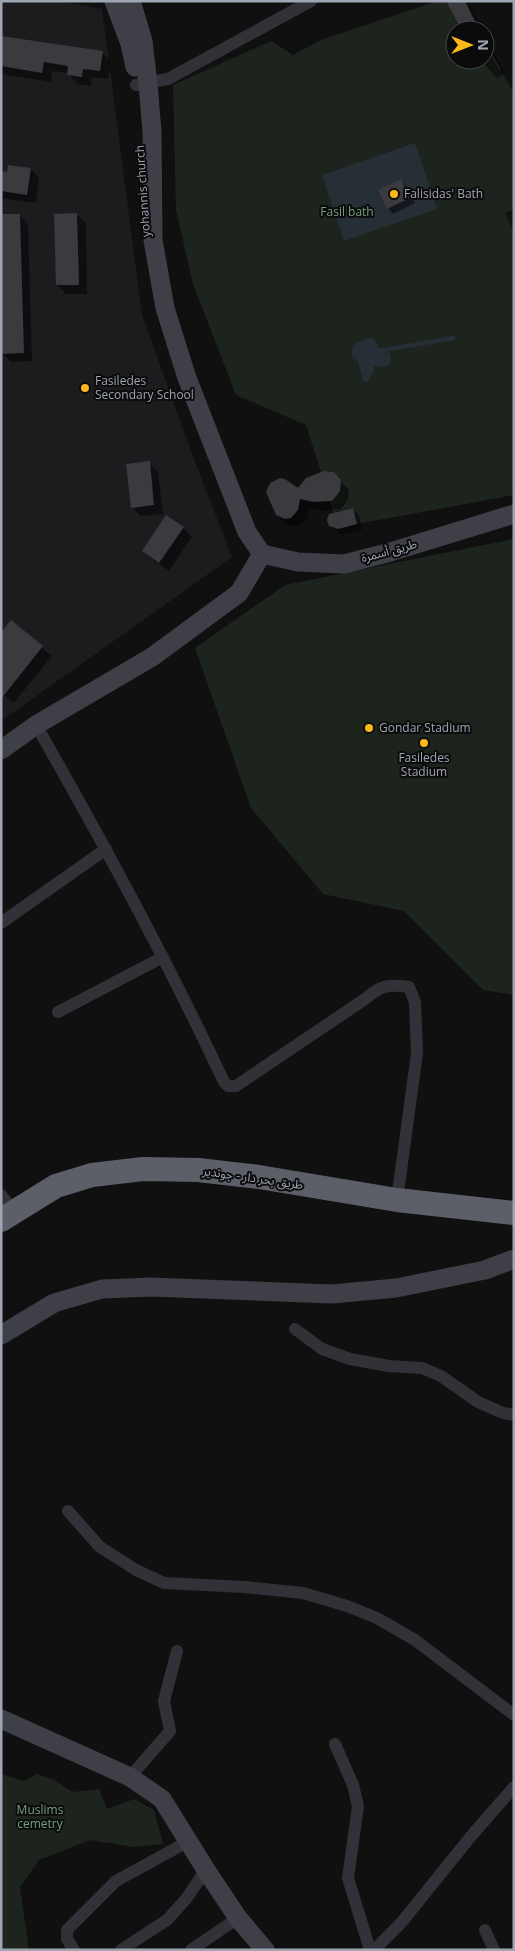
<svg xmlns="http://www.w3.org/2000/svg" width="515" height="1951" font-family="'Open Sans','Noto Sans Arabic',sans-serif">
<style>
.built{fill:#1c1c1f}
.green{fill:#1c241d}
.water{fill:#262e36}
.shadow{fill:#0007}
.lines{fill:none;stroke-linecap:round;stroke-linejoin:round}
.stream{stroke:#262e36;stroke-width:4.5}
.building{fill:#3a3a3f}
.street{stroke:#313137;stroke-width:12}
.secondary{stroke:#3f4047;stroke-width:19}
.highway{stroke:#5c5f68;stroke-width:24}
.poi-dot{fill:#ffb81a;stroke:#0b0b0c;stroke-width:2}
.labels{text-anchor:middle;stroke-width:4;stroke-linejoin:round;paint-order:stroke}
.street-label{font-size:12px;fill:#a0a5b3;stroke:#0b0b0c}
.poi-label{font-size:12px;fill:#a0a5b3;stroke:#0b0b0c;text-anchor:start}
.park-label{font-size:12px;fill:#75a079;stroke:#0b0b0c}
</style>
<rect width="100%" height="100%" fill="#101011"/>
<polygon class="built" points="1,1 59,1 102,9 142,315 195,462 232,557 1,721"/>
<g class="green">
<path d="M438,1H465L479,30H455V60H485V41L514,94V495L357,524L353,508L333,512L329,498L340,491L341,480C336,472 330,470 321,472L306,425L236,395L193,284L176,210L173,85L271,41L293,55L321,40Z"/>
<polygon points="514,539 514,995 483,990 404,911 323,894 251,808 195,648 285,585"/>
<polygon points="1,1774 24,1781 37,1774 54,1780 73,1792 99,1789 107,1809 134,1799 154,1810 163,1844 134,1847 90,1840 39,1860 20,1887 29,1950 1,1950"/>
</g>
<g class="water">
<polygon points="415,143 437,209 344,241 322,175"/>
<polygon points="368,338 374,338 378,345 378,351 390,353 391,362 387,366 374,366 374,372 367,382 363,381 358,361 351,355 353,345"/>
</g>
<g class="shadow">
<polygon points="448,1 467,1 483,30 481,30 467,4 465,4 478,30 463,30"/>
<polygon points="485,34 505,74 497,78 481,60 485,60 485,44 499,70 501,69 485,38"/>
<polygon points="1,37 102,52 111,61 108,79 92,77 91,86 77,84 68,73 52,71 51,82 1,74"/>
<polygon points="31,169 39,178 36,203 1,198 1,173 8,174"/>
<polygon points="401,180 406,186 415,203 393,214 388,208"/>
<polygon points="514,209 514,232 505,213"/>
<polygon points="76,214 86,223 87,294 66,294 57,285"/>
<polygon points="20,215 28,224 32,361 11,362 2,353"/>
<polygon points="149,463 158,472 163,514 141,516 132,507"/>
<polygon points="337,477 349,490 348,500 341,509 323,511 309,507 307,519 304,523 295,527 286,524 277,514 298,489"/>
<polygon points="352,509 359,515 362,530 342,535 329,523"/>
<polygon points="183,528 192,537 169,571 153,560 143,551"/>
<polygon points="11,622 52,656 14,703 1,693"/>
</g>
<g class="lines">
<polyline class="stream" points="378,351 453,338"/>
</g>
<g class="building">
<polygon points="446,1 465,1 479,30 467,30 463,23 459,25"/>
<polygon points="1,36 103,51 100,71 83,69 82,77 67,75 68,66 44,62 42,73 1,66"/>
<polygon points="8,165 31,168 27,195 1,191 1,171 7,172"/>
<polygon points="401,179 410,198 387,209 378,190"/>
<polygon points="77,213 79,285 56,285 54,214"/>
<polygon points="1,214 20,214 24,353 1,354"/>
<polygon points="150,461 154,505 131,508 126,464"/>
<polygon points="324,471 334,472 341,480 340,491 332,501 313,502 300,499 298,510 291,518 285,519 276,515 266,492 270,483 280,478 285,479 298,488 306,478"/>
<polygon points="353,508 357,524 338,529 329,526 327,520 329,514"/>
<polygon points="166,515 184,527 159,563 142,551"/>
<polygon points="11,620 43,646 1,699 1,632"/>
</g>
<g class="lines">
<g class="street">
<polyline points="136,85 168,79 311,1"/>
<path d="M36,725C103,842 167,960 224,1082L228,1086H236L365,999C381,985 389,984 409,987L415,1002L417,1053L397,1200"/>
<polyline points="1,923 106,849"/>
<polyline points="58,1012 163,957"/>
<polyline points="1,1195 14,1212"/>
<polyline points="295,1329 322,1349 350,1359 389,1366 422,1368 441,1376 478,1402 503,1413 514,1415"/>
<polyline points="68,1511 100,1547 136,1570 164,1583 244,1587 303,1593 347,1606 377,1618 415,1640 514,1715"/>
<polyline points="335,1744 353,1785 358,1806 348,1878 370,1950"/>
<polyline points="130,1777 170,1731 164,1701 177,1651"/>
<polyline points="485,1930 494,1950"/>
<polyline points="74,1950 67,1939 67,1930 116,1881 189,1841"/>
<polyline points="121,1950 167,1920 186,1899 206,1870"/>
<polyline points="191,1950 238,1918"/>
<polyline points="374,1950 401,1923 472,1835 514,1787"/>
</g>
<g class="secondary">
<polyline points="114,1 130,44 135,67"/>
<polyline points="131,1 143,41 148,84 152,132 153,240 165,308 187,378 247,532 262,554"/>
<polyline points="262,554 298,562 344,564 387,553 514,514"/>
<polyline points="1,750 36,725 152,657 239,593 262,554"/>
<polyline points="1,1335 54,1303 102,1289 151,1287 332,1294 396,1288 485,1270 514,1259"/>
<polyline points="1,1719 130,1777 162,1799 206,1870 238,1918 265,1950"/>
</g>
<polyline class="highway" points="1,1220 56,1186 92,1175 143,1169 198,1170 259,1177 397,1200 514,1213"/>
</g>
<g class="poi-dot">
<circle cx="394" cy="194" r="5"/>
<circle cx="85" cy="388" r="5"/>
<circle cx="369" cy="728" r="5"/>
<circle cx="424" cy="743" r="5"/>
</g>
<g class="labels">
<g class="street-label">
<text transform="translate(143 191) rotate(-94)" y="4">yohannis church</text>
<text transform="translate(389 551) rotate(-15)" y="4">طريق أسمرة</text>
<text transform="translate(253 1178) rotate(8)" y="4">طريق بحر دار - جوندير</text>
</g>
<g class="poi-label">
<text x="404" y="198">Falisidas' Bath</text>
<text x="95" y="385">Fasiledes<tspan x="95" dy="14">Secondary School</tspan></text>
<text x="379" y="732">Gondar Stadium</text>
<text x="424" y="762" text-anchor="middle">Fasiledes<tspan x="424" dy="14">Stadium</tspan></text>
</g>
<g class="park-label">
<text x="347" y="216">Fasil bath</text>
<text x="40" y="1814">Muslims<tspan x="40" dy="14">cemetry</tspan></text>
</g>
</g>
<rect width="515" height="1951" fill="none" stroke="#a0a5b3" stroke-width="5"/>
<g transform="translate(470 45) rotate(90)"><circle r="24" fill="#0b0b0c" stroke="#47494f"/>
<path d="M0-4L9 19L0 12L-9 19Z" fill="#ffb81a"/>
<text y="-8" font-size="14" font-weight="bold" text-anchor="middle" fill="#a0a5b3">N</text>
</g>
</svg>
